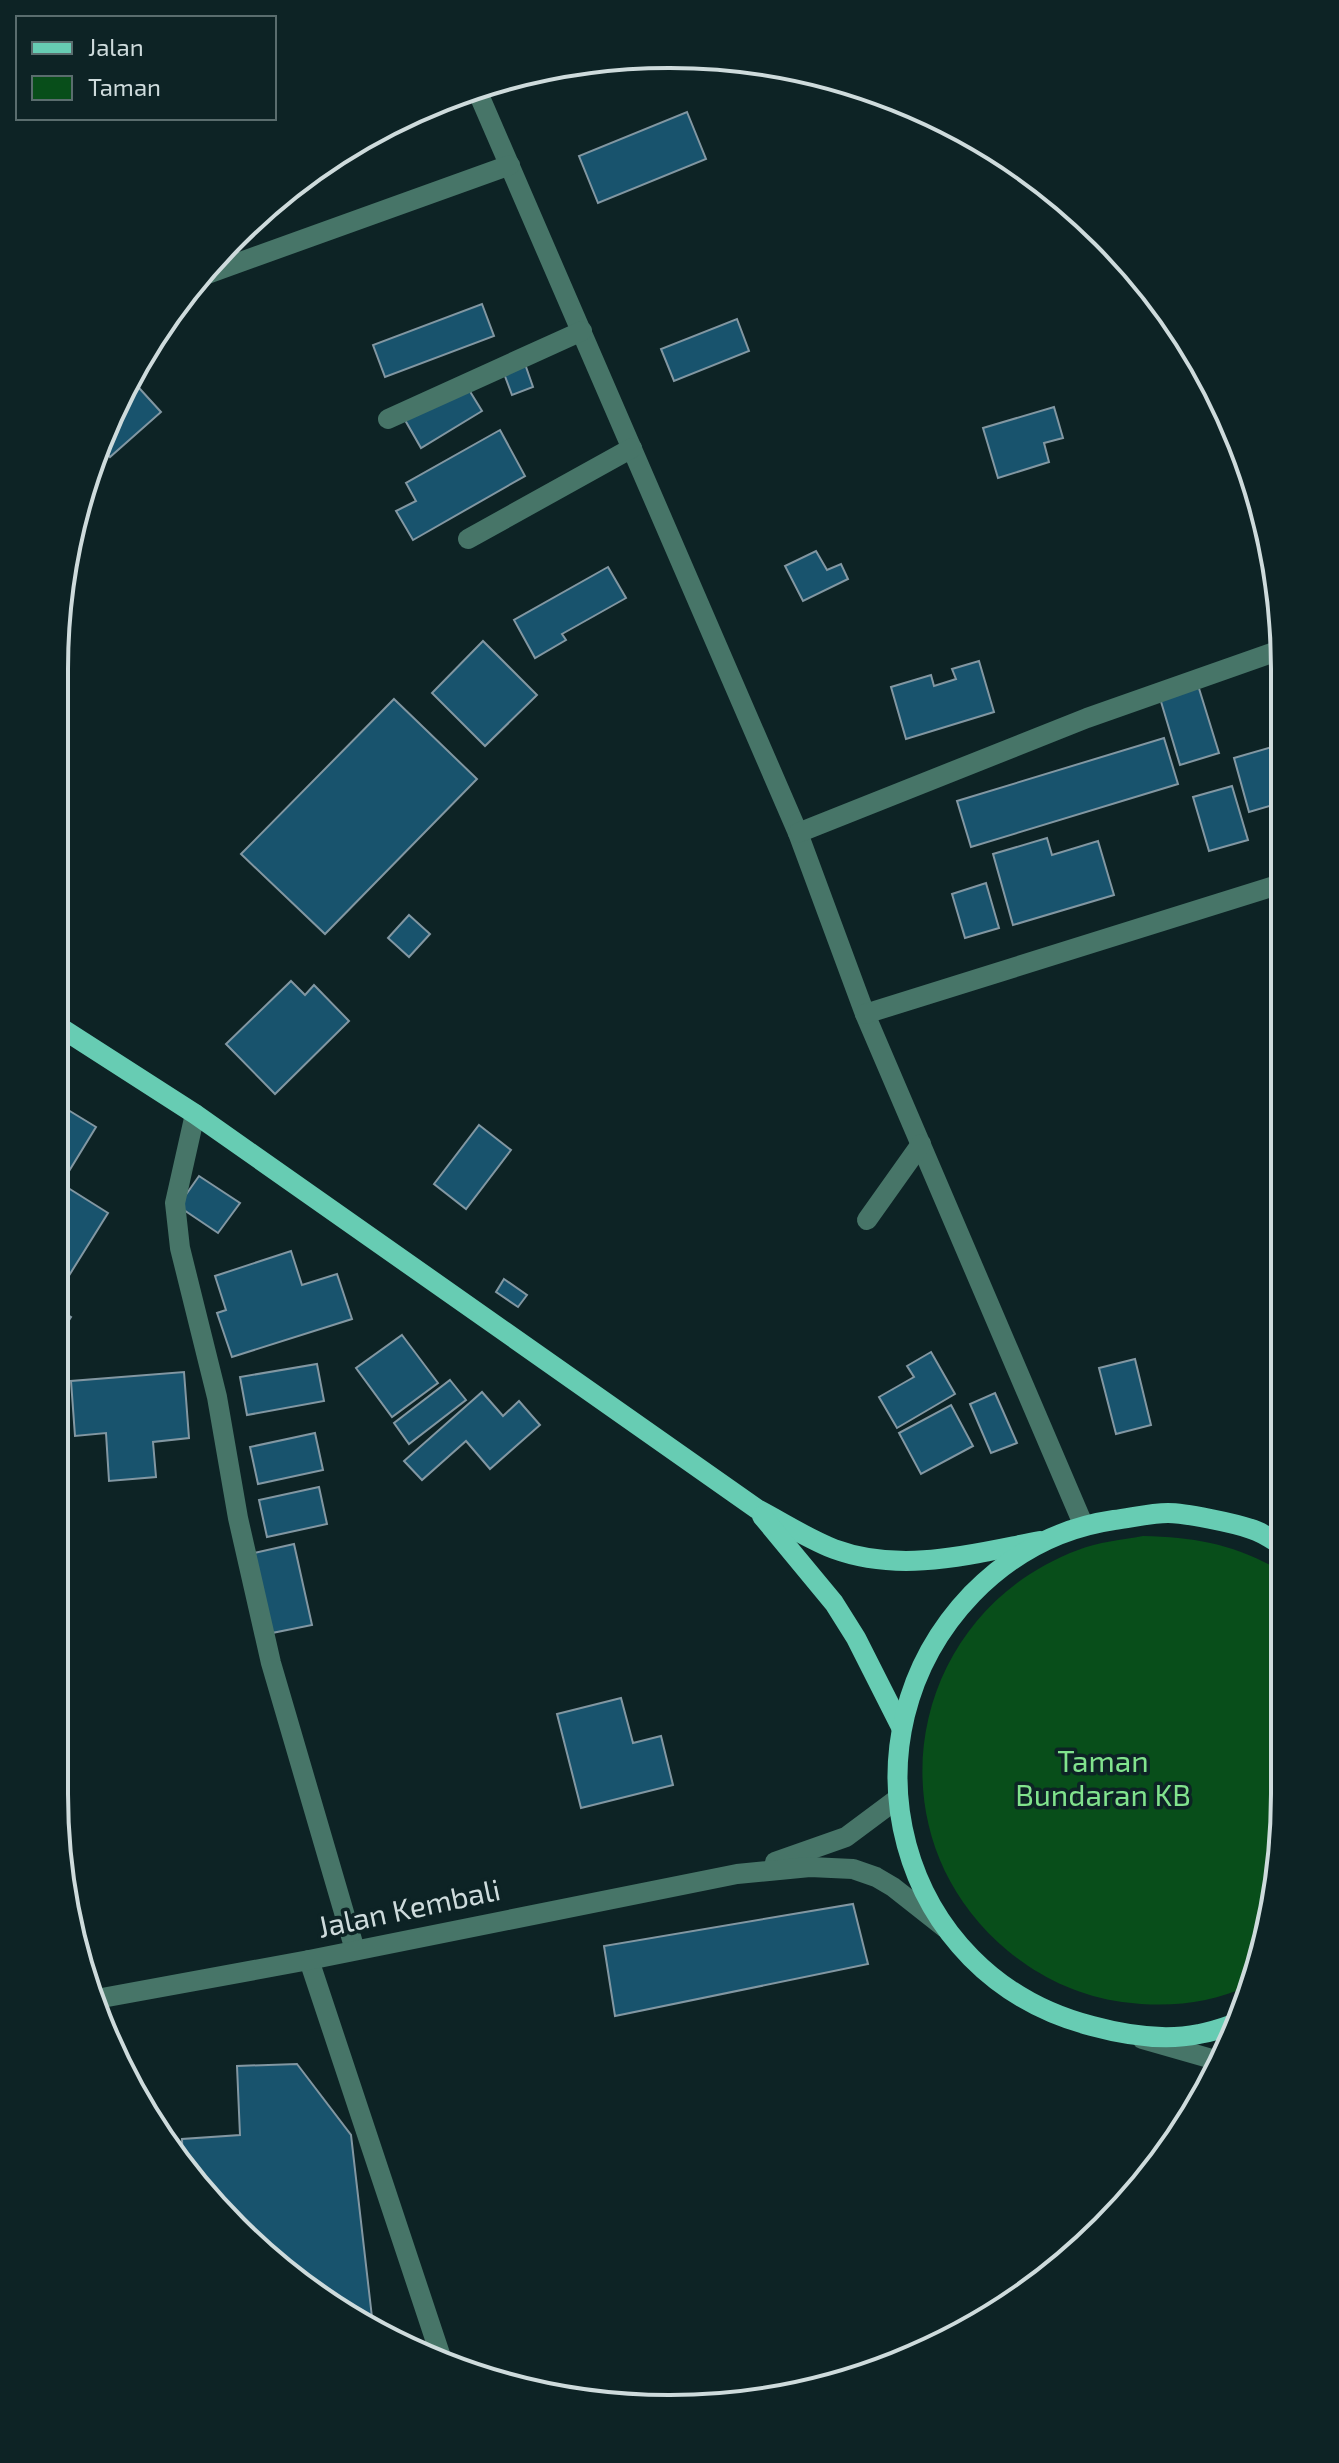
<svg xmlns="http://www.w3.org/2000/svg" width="1339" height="2463" font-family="'Exo 2',sans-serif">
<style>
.green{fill:#084e1a}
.building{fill:#18536d;stroke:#8297a2;stroke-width:2}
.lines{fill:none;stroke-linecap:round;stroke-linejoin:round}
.minor{stroke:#477568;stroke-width:20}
.major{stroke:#67ccb3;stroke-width:20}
.labels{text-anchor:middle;stroke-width:7;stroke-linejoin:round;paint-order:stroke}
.park-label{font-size:30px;fill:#81e38d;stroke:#0d2325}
.street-label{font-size:30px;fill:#cedbdc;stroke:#0d2325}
.rim{fill:none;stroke:#cedbdc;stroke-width:4}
</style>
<rect width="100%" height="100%" fill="#0d2325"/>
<path class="green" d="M1143,1536C1197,1537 1236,1545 1283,1572L1284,1833L1264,1953L1251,1985C1208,2004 1168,2008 1122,2002C1079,1996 1041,1978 1008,1951C867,1834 907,1614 1078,1550C1098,1542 1122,1540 1143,1536Z"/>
<g class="building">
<polygon points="687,112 706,159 598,203 579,156"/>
<polygon points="482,304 494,336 385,377 373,345"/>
<polygon points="737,319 749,351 674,381 661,349"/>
<polygon points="525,364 533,387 512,395 503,371"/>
<polygon points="130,378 161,412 110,457 101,447"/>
<polygon points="466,385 482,411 421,448 405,420"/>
<polygon points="1054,407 1063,438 1044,443 1049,462 998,478 983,428"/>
<polygon points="500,430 525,476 413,540 396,511 416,501 406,483"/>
<polygon points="816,551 827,570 841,564 848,579 803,601 785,566"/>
<polygon points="608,567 626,598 562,634 566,640 535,658 514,620"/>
<polygon points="483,641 537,695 485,746 432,693"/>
<polygon points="979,661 994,712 906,739 891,687 931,675 934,686 956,679 952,669"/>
<polygon points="1197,682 1219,753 1180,765 1159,695"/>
<polygon points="394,699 477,779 325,934 241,854"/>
<polygon points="1164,738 1178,784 971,847 957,801"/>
<polygon points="1279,745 1280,803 1249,812 1234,758"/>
<polygon points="1232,786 1248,840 1209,851 1193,797"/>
<polygon points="1047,838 1052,855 1098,841 1114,895 1013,925 993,854"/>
<polygon points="986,883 999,928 965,938 952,894"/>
<polygon points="409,915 430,934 409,957 388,938"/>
<polygon points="291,981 305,995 314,985 349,1021 275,1094 226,1044"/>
<polygon points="55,1102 96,1127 55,1194"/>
<polygon points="479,1125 511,1150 466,1209 434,1184"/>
<polygon points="199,1176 240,1203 218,1233 178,1206"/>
<polygon points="65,1186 108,1213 55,1298 55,1202"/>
<polygon points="291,1251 302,1285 337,1274 352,1319 232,1357 217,1313 226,1310 215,1276"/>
<polygon points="504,1279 527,1295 518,1307 496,1292"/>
<polygon points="55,1307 71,1317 56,1340 55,1338"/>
<polygon points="402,1335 438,1383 392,1417 356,1368"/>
<polygon points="931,1352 955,1394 897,1428 879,1397 914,1377 907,1366"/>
<polygon points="1135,1359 1151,1425 1116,1434 1099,1368"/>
<polygon points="317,1364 324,1401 247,1415 240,1377"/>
<polygon points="184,1372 189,1438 153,1442 156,1477 109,1481 106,1433 75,1436 71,1381"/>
<polygon points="450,1380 466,1400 409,1444 394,1423"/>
<polygon points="482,1392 503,1416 519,1401 540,1425 490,1469 466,1441 422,1480 404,1461"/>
<polygon points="995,1393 1017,1443 991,1453 970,1404"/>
<polygon points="951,1405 973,1446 921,1474 899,1433"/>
<polygon points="315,1433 323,1470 258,1484 250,1447"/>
<polygon points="319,1487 327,1524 267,1537 259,1500"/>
<polygon points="294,1544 312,1625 272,1633 254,1553"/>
<polygon points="621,1698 633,1743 661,1736 673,1785 581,1808 557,1714"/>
<polygon points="853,1904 868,1964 615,2016 604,1946"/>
<polygon points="297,2064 351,2135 373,2326 328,2306 183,2170 182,2139 240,2135 237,2066"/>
</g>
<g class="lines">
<g class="minor">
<polyline points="476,88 798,833 865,1014 1083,1524"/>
<polyline points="196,278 510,165"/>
<polyline points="388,419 582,331"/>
<polyline points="468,539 632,448"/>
<polyline points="798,833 1087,718 1280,650"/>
<polyline points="865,1014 1281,884"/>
<polyline points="195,1114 175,1203 180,1248 217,1397 238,1518 271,1663 355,1950"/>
<polyline points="867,1220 921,1144"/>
<polyline points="775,1862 846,1837 897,1799"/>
<polyline points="309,1960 441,2357"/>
<polyline points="91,2000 309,1960 737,1874 810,1867 853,1869 876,1877 893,1887 945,1928"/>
<polyline points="1142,2039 1219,2061"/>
</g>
<g class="major">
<path d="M55,1024L195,1114L757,1509C782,1522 808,1539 834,1549C902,1574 972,1554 1040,1541"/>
<polyline points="762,1516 834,1603 856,1638 901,1727"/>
<path d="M1234,2024C1223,2028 1211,2032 1199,2034C1165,2041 1125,2035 1092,2026C896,1976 834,1738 972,1594C1011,1554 1059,1528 1114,1520C1131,1518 1150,1513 1168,1513C1185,1513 1234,1523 1251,1529C1262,1532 1273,1540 1283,1546"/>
</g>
</g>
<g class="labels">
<g class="park-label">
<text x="1103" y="1772">Taman<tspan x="1103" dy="34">Bundaran KB</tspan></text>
</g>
<g class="street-label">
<text transform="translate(409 1909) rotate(-12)" y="10">Jalan Kembali</text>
</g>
</g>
<path d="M0 0H1339V2463H0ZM669 68H670A601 601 0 0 1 1271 669V1794A601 601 0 0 1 670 2395H669A601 601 0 0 1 68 1794V669A601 601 0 0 1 669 68Z" fill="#0d2325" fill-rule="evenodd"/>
<path class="rim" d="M669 68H670A601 601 0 0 1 1271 669V1794A601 601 0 0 1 670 2395H669A601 601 0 0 1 68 1794V669A601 601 0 0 1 669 68Z"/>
<rect x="16" y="16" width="260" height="104" fill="#0d2325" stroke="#5a6d6e" stroke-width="2"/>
<rect x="32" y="42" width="40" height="12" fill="#67ccb3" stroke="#5a6d6e" stroke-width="2"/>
<text x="88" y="56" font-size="24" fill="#cedbdc">Jalan</text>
<rect x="32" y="76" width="40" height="24" fill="#084e1a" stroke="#5a6d6e" stroke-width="2"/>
<text x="88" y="96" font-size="24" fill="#cedbdc">Taman</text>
</svg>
